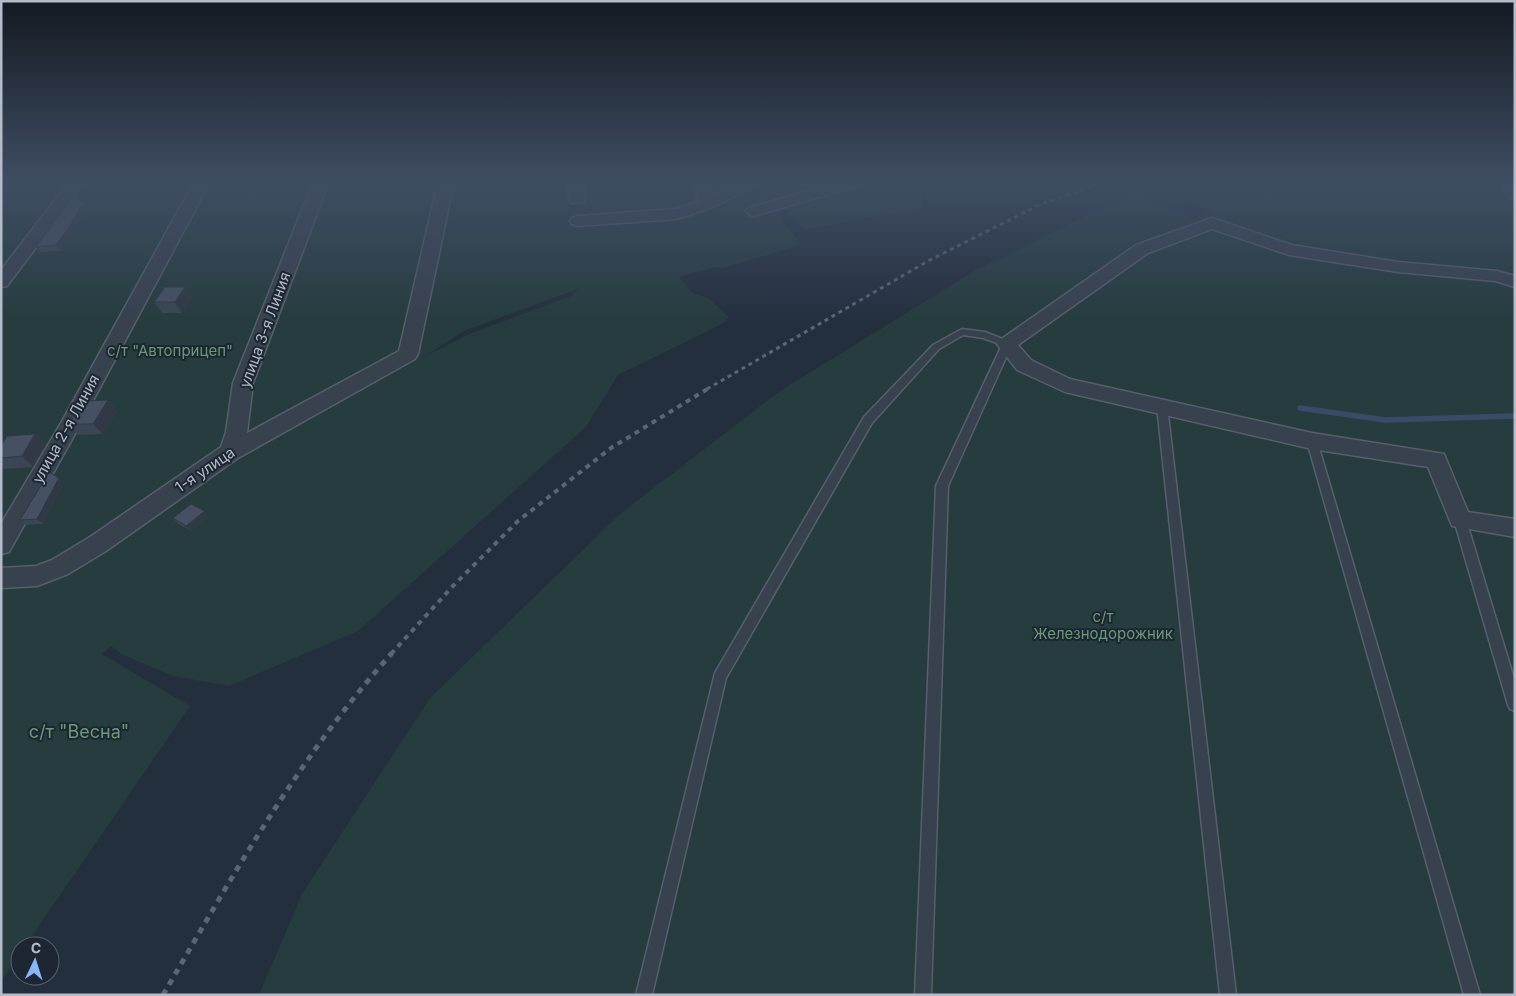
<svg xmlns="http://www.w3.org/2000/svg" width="1516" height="996" font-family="Inter,sans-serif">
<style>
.green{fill:#263c3f;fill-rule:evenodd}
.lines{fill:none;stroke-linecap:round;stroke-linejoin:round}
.stream{stroke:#394c67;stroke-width:5.5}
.lane-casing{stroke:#565f6c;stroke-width:3}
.street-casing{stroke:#565f6c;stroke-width:3}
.lane{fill:#38414e;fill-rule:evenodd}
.street{fill:#38414e;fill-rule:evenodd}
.rail-far2{stroke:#5a6575;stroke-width:3;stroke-dasharray:4 4;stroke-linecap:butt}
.rail-far1{stroke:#5a6575;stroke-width:4;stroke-dasharray:5 5;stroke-linecap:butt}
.rail{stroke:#5a6575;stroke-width:5;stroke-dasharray:6 6;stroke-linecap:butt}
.wall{fill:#3b4654}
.shaded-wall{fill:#303945}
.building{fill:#455162;stroke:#303945}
.labels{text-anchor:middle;stroke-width:4;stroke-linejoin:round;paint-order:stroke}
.street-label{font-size:15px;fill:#b4bcc9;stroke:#1d2633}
.park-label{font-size:15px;fill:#6b9a76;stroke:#1d2633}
.near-park-label{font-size:18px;fill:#6b9a76;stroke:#1d2633}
</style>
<rect width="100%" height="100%" fill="#242f3e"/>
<g class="green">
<path d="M1,182H912L922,190V208L806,229L787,216V209L778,213L800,243L797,244L798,246L722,268L715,267L679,277L692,293L708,298L729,317L722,324L618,375L586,427L358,631L229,686L173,676L121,654L111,646L102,654L190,706L25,946H20V954L1,981ZM580,288L571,296L469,334L420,359L464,331Z"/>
<polygon points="1188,182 1442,182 1405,188 1481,182 1515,182 1515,995 259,995 302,894 430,698 621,513 780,391 976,270 1137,191 1192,219 1213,213 1182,199"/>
</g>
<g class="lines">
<polyline class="stream" points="1300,408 1385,420 1515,416"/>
<g class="lane-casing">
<g id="lane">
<polygon points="1504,187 1510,187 1515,192 1515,199 1504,191"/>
<polygon points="962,329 985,332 1010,342 1012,344 948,486 931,995 915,995 936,486 1002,345 983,338 963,335 939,349 872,423 726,678 652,995 636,995 715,673 864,417 933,345"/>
<polygon points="1162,402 1167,406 1236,995 1220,995 1157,406"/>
<polygon points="1312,437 1317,441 1480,995 1464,995 1307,441"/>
<polygon points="1460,515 1464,517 1466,520 1515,682 1515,711 1510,709 1508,705 1454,520 1456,517"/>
</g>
</g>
<g class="street-casing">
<g id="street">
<polygon points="69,182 85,182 7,286 1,287 1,270"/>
<polygon points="194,182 210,182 80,425 9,552 1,554 1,524 61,423"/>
<polygon points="313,182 329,182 253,383 247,433 399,351 438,182 454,182 418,354 415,359 238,458 106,551 68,574 37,586 1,588 1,568 36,566 52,560 90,537 221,447 226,432 233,383"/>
<polygon points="568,182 584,182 585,200 583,203 571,203 569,200"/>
<polygon points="693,182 709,182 713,195 740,182 761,182 759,185 713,207 677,219 578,226 572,224 570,221 572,218 578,216 675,209 698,202"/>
<polygon points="838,182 864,182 862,185 754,216 748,214 746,211 748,208"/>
<polygon points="1212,218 1292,245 1398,262 1497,271 1515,276 1515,287 1495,281 1398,272 1289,255 1212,229 1148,253 1018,345 1031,360 1070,379 1312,433 1444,454 1468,512 1515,519 1515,537 1452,526 1428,467 1312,449 1065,392 1017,370 997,344 1000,340 1136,245"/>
</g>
</g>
<use href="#lane" class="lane"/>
<use href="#street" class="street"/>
<polyline class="rail-far2" points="707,389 928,261 1039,205 1105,182"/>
<polyline class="rail-far1" points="391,654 453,586 518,521 611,448 709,388"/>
<path class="rail" d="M163,995C232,877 300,755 392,653"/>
</g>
<g class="wall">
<polygon points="437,182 435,188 419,189 417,184"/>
<polygon points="453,182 469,182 468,187 455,188"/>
<polygon points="84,203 87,208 77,224 78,226 61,251 40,252 36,247"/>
<polygon points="185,287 192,298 182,313 162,313 154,302"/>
<polygon points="108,400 117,411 103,434 78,435 69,424"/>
<polygon points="35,434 46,444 33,467 5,469 1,466 1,446"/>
<polygon points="64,483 43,524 26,525 20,520"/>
<polygon points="209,516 191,531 177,523 173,518"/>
</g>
<g class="shaded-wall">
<polygon points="433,182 437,182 435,188 433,183"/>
<polygon points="84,203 87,208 77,224 78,226 61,251 56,245"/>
<polygon points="185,287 192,298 182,313 175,302"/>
<polygon points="1,322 5,326 1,331"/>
<polygon points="108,400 117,411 103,434 93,424"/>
<polygon points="35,434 46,444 33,467 22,456"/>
<polygon points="59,478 64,483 43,524 37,519"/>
<polygon points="205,511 209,516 191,531 186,526"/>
</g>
<g class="building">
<polygon points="418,182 433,182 433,183 417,184"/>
<polygon points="73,196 84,203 72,221 74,220 56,245 36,247"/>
<polygon points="165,287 185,287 175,302 154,302"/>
<polygon points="108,400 93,424 69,424 84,401"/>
<polygon points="35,434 22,456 1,458 1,446 7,436"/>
<polygon points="49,472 59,478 37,519 20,520"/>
<polygon points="191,504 205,511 186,526 173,518"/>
</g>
<linearGradient id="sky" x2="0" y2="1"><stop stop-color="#141a22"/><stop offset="0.57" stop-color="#3f4d63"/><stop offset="1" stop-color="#3f4d63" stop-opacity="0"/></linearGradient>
<rect width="1516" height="322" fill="url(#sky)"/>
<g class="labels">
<g class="street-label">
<text transform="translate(265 330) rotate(-70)" y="5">улица 3-я Линия</text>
<text transform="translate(66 429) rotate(-61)" y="5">улица 2-я Линия</text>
<text transform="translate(205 470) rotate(-34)" y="5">1-я улица</text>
</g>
<g class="park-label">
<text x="170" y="356">с/т "Автоприцеп"</text>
<text x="1103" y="622">с/т<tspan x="1103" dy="17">Железнодорожник</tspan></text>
</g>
<g class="near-park-label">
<text x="79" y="738">с/т "Весна"</text>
</g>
</g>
<rect width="1516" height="996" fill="none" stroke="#b4bcc9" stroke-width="5"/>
<g transform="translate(35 961) rotate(4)"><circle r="24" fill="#1d2633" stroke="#59626f"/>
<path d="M0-4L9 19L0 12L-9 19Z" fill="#8ab4f8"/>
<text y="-8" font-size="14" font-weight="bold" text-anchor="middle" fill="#b4bcc9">С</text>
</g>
</svg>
